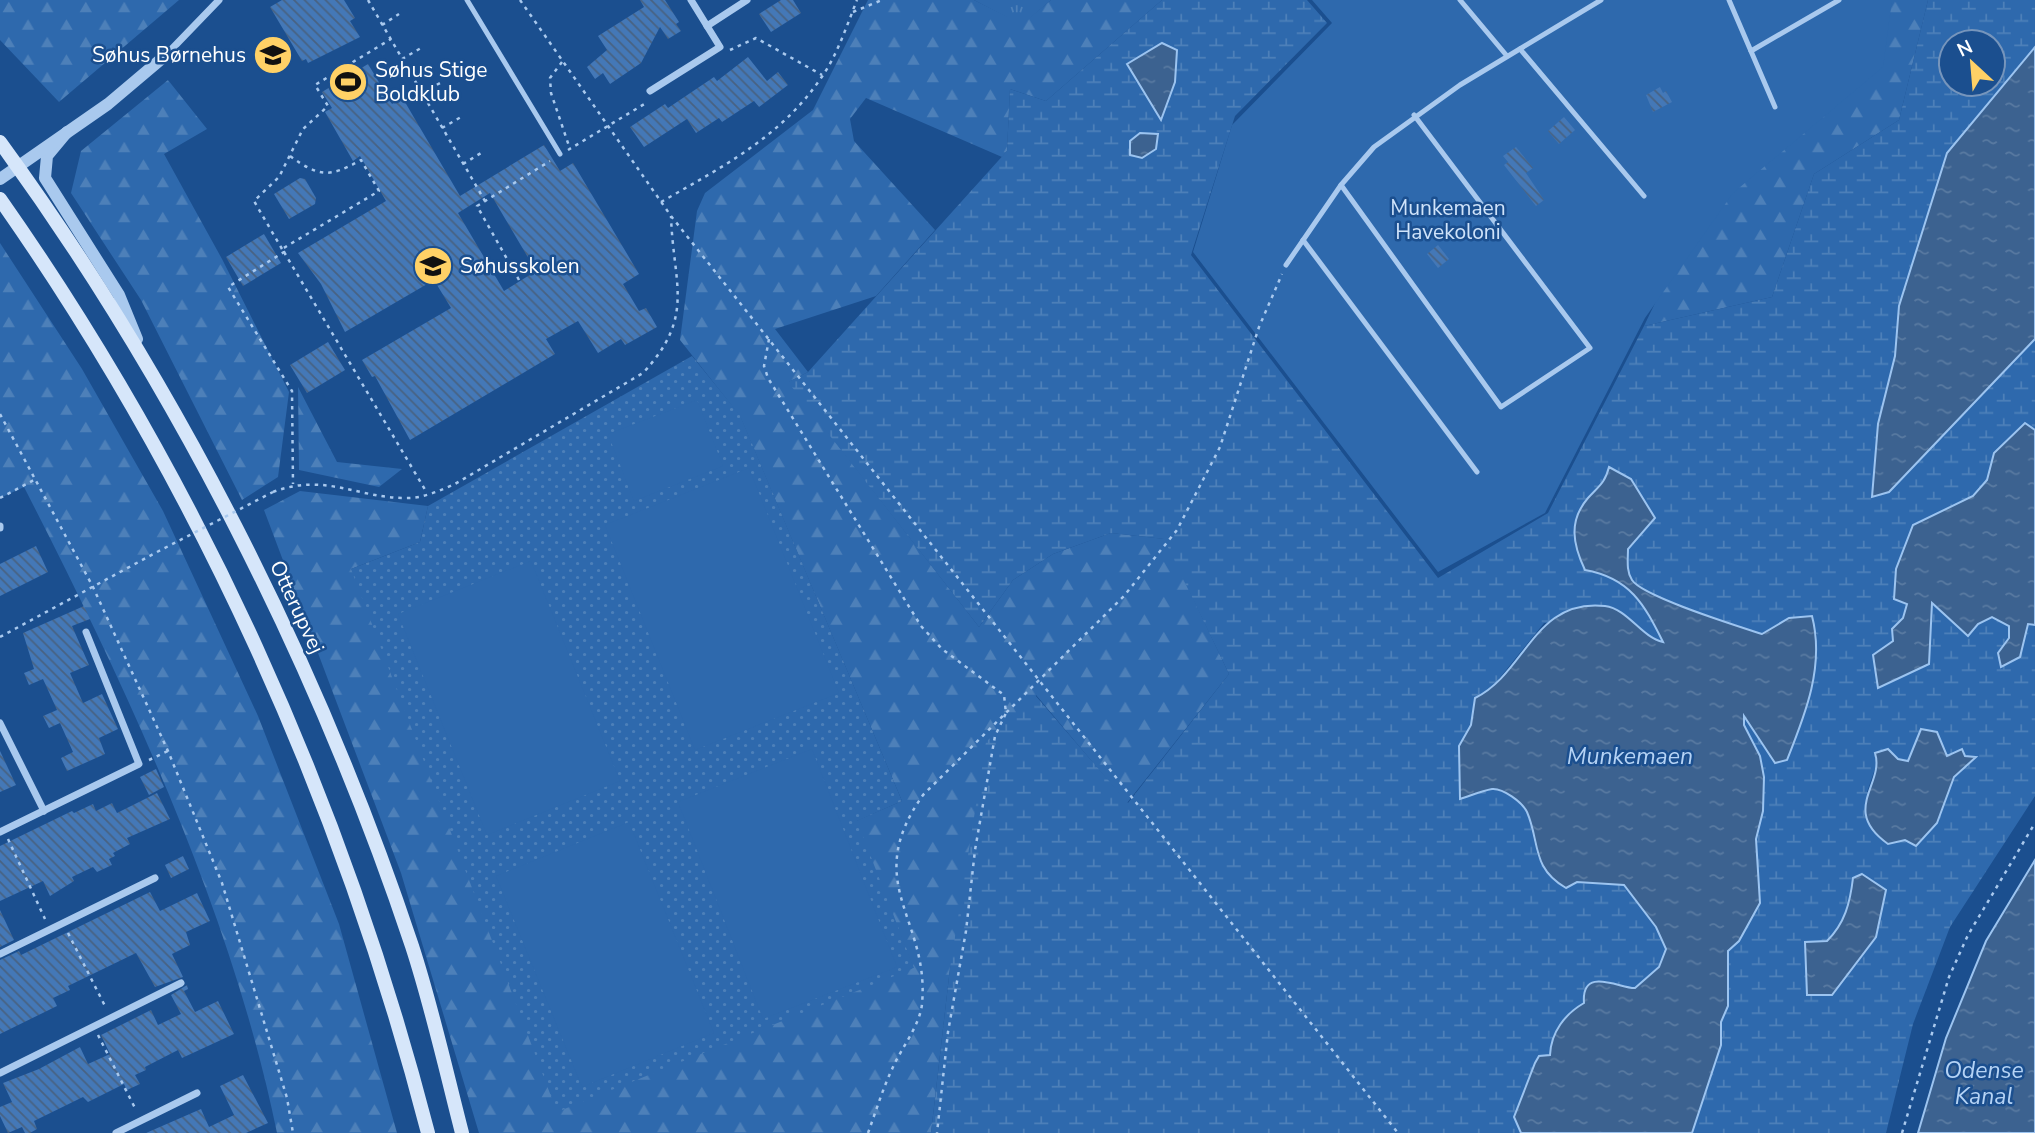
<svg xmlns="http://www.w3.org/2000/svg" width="2035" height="1133" font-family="'Nunito Sans',sans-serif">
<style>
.grass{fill:url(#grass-tufts)}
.forest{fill:url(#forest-firs)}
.wetland{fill:url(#wetland-marsh);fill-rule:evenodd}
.park{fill:url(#park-dots)}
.garden{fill:#2e69ad}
.water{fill:url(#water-ripples);stroke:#9cc4f0;stroke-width:2}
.building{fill:url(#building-back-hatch);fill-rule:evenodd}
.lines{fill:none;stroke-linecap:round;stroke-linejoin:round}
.path{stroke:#a9c9ee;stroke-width:2.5;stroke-dasharray:3.5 5;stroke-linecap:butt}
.service{stroke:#a9c9ee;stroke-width:5}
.minor{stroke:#a9c9ee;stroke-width:7}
.tertiary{stroke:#a9c9ee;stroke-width:12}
.secondary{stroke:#d6e6fa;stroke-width:14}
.path-bridge{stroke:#a9c9ee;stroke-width:2.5;stroke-dasharray:3.5 5;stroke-linecap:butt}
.labels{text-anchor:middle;stroke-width:5;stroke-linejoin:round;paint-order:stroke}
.poi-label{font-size:21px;fill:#fff;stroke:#1b4f8f;text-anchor:start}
.park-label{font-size:21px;fill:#cfe3fa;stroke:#1b4f8f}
.street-label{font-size:21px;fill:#fff;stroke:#1b4f8f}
.water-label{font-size:23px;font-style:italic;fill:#b5d3f5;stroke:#1b4f8f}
</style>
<defs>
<pattern id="grass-tufts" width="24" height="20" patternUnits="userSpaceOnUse" patternTransform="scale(1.75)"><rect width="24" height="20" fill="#2e69ad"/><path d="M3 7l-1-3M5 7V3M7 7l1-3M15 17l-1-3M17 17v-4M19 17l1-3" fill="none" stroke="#4d80b9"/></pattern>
<pattern id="forest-firs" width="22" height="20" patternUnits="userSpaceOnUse" patternTransform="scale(1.75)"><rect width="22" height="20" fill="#2e69ad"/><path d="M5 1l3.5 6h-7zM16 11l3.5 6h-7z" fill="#4d80b9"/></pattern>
<pattern id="wetland-marsh" width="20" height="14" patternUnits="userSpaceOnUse" patternTransform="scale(1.75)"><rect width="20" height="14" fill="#2e69ad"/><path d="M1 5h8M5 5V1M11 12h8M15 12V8" fill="none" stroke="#4d80b9"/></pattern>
<pattern id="park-dots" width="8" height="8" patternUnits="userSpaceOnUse" patternTransform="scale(1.75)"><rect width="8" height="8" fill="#2e69ad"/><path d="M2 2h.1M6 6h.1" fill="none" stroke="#4d80b9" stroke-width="1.8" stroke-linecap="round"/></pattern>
<pattern id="water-ripples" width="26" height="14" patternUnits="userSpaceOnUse" patternTransform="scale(1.75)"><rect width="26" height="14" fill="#3c6290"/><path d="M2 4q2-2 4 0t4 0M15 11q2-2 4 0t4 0" fill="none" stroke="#597aa1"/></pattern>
<pattern id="building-back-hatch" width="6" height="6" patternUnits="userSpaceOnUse" patternTransform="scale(1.75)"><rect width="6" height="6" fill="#4478b7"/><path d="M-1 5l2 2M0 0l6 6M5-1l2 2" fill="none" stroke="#486282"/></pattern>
</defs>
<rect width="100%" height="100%" fill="#1b4f8f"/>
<polygon class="grass" points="974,0 1051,0 1022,25"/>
<g class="forest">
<polygon points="0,0 179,0 59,102 0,40"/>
<polygon points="868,0 974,0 1022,24 1051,0 1162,0 1046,101 1010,89 1007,151 1002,157 866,98 850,119 854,141 935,230 876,296 775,329 808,372 789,382 979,627 1013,580 1053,554 1111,533 1165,539 1229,674 1127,803 1036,695 950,968 931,1133 479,1133 401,873 264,510 300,491 428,506 420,542 351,569 913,967 856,821 902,801 740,416 680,340 697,211 705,193 813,110"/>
<polygon points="1849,0 1928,0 1899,120 1814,174 1772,297 1644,326 1711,187"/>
<polygon points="168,80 207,129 164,154 222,259 289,392 278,477 242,500 141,300 71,193 81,151"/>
<path d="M0,243L82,369L163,511L258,716L339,924L397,1133H277C232,912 126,686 24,487L0,498Z"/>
<polygon points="298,387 337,462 402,469 379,487 299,470"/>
</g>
<path class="wetland" d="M1162,0H1307L1327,23L1235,116L1191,255L1438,578L1548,513L1644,326L1772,297L1814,174L1899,120L1928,0H2035V47L1947,153L1899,306L1895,356L1878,424L1872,496L1889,492L2035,339V430L2024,423L1994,453L1987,480L1973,496L1949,507L1903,618L1892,629L1893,641L1873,656L1879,688L1929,664L1931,603L1978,624L1992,617L2009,626V638L2028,623L2035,625V796L1950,927L1913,1024L1886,1133H1692L1721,1045V1022L1728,1006L1726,967L1728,951L1739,941L1760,903L1756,839L1763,811L1760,756L1744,725V714L1787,760C1806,714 1813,684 1817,634L1779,623L1762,634C1738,626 1643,597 1632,580C1626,571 1628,559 1628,549L1655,518L1631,479L1604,484L1587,499L1585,570C1631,579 1643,605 1664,642L1650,638L1631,620L1544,623L1490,690L1475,698L1471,725L1459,746L1474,795L1494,788L1511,795L1527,811L1538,857L1566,888L1577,882L1624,885L1656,927L1666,949L1659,967L1635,988C1613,989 1602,967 1583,995L1584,1003C1565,1014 1550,1032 1550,1055L1539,1056L1535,1063L1514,1117L1521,1133H931L950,968L986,742L1035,695L1128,803L1229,674L1164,539L1111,533L1053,554L1013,580L979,627L788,382L808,372L1007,151L1010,89L1046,101ZM1951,42H1993V84H1951ZM1921,729L1947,756L1975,757L1954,777L1937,823L1867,792L1878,760L1875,753L1909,761ZM1853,878L1886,890L1876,937L1832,995L1805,942L1828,941C1845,922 1850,903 1853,878Z"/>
<polygon class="park" points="692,356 740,415 902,801 857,821 914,968 557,1112 351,569 420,542 428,506"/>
<g class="garden">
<polygon points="1312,0 1892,0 1883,67 1733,193 1645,318 1545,513 1438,572 1193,252 1232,125 1332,23"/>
<polygon points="697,400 723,466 634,501 608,434"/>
<polygon points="749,468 839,693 695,750 605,525"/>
<polygon points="531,561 620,781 487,835 398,614"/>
<polygon points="812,749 897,967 763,1019 678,802"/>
<polygon points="629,822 714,1033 582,1087 496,876"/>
</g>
<g class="water">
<polygon points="1162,43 1177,50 1175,82 1161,120 1127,64"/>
<polygon points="2035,47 2035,339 1889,492 1872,497 1878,424 1895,356 1899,306 1947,153"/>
<polygon points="1140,133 1158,134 1156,149 1142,158 1130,155 1130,141"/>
<polygon points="2025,423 2035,430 2035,625 2028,624 2020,657 2001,667 1998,653 2009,638 2009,626 1992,617 1978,624 1968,636 1932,603 1929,664 1878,688 1873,655 1893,641 1892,629 1903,618 1907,604 1894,599 1896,569 1913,525 1973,496 1987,480 1994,453"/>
<path d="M1609,467L1631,479L1655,518L1628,549C1628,559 1626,571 1632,580C1643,597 1738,626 1762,634L1789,618L1812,616C1825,666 1805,715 1787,760L1775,763L1744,716V725L1760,756L1764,777L1763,811L1756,839L1760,903L1739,941L1728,951V1006L1721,1022V1045L1692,1133H1521L1514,1117L1535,1063L1539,1056L1550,1055C1551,1032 1565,1014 1584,1003C1581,965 1621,989 1635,988L1659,967L1666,949L1656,927L1624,885L1577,882L1566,888C1531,868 1540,842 1527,812C1522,802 1503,788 1492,789C1481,791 1470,796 1460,799L1459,746L1471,725L1475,698C1526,673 1534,598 1605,606C1628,609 1641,637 1663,642C1644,604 1630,578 1585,570C1573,545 1568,521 1588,498C1599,486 1605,483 1609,467Z"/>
<path d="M1921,729L1937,732L1947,756L1962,749L1965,756L1976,757L1954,777L1937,823L1916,846L1905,840L1888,844C1840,810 1885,784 1875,753L1888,749L1898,759L1908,761Z"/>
<polygon points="2035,860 2035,1133 1918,1133 1946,1038 1986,941"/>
<path d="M1862,874L1886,890L1876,937L1832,995H1807L1805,942L1827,941C1845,923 1850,903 1853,878Z"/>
</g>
<g class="building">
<polygon points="282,0 344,0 355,18 350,21 360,37 308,63 306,59 302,61 270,7"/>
<polygon points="640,0 665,0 679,22 676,24 681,31 668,39 660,27 641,63 610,84 603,73 595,79 587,67 607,50 598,36 644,7"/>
<polygon points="781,0 793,0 801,13 771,32 759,14"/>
<polygon points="748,57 767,81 778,72 788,85 759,107 754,101 722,122 719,118 696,133 687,119 644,147 630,127 665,104 668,108 714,77 717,81"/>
<path d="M368,64L392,104L402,97L460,196L544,145L560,171L573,163L639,274L623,284L639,311L646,308L657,327L625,345L621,339L598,353L578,321L546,339L555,354L410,440L375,376L372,377L362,360L451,308L434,280L345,332L321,284L298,253L386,201L360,156L353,161L325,112L332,108L322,92ZM490,193L536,271L504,291L458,213Z"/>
<polygon points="1660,87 1663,93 1666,91 1672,102 1653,112 1646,95"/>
<polygon points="1564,117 1575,130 1559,144 1548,131"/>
<polygon points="1516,147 1533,168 1526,173 1544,200 1536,206 1504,165 1508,162 1503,156"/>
<polygon points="300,178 305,179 316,198 315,204 289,219 274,194"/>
<polygon points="264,234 281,263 243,286 226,257"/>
<polygon points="1438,245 1449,259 1438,268 1427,254"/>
<polygon points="328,342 345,370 307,393 290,365"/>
<polygon points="36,546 48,572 0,596 0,564"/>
<polygon points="84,606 90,619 72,626 89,665 70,673 83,703 102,694 118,729 99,738 105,754 67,771 61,758 73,752 60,723 49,728 43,716 57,710 43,679 29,685 24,673 34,669 23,633"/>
<polygon points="0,751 16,785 0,792"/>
<polygon points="156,769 164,787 149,795 140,777"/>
<polygon points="157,793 170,819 127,838 130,844 113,853 115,856 109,859 112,865 97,872 93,867 72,877 74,881 50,896 43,881 0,901 0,846 72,811 74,813 93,804 96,811 112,803 117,813"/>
<polygon points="183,856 189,869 171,878 165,865"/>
<polygon points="150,892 160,911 197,893 210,921 186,932 190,945 172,954 183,977 155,987 136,953 68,986 70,990 53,998 57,1006 0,1034 0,960 19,951 21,955"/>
<polygon points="0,910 14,940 0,947"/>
<polygon points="187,985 188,989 184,991 195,1012 218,1001 234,1034 182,1058 178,1050 145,1067 146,1070 135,1075 140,1084 127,1090 124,1084 88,1102 83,1097 34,1121 37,1129 30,1133 25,1133 22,1127 8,1133 0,1116 0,1107 12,1102 3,1083 39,1069 80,1047 88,1064 110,1054 101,1035 151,1010 158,1025 181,1014 171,995"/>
<polygon points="243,1075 268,1123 246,1133 146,1133 201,1109 209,1127 234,1115 220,1086"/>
</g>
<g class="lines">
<g class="path">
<polyline points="368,0 485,201"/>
<polyline points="520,0 671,216 1398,1133"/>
<polyline points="853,12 882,0"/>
<polyline points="382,25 399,14"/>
<polyline points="730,50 756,38 822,75"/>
<polyline points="402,59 421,48"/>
<polyline points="562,62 550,78 551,93 569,146"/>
<polyline points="422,93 440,83"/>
<polyline points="442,128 461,117"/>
<polyline points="568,150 646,103"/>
<path d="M290,156C319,177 329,178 361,160L379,191L282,249L284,252L228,287L292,391L293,484"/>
<polyline points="463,164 481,153"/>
<path d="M661,202C722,167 781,137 821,78C837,56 847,25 857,0"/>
<polyline points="282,249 254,201 279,177 303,129 328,106 315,85 391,39"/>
<polyline points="284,252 427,493"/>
<polyline points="519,280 477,206 550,161"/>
<polyline points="769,339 764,366 768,378 921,626 942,649 1004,695 1006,713 995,736 975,850 966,931 948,1032 937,1133"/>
<polyline points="0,414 93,587 168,751 222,883 287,1098 293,1133"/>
<path d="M273,492C326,472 358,499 408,498C424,498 441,490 455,484L643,373C696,316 673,284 671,216"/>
<polyline points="0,498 34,480"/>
<polyline points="0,637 157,552"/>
<polyline points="149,760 168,751"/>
<polyline points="8,839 45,919"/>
<polyline points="68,933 106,1008"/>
<polyline points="98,1035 136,1110"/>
<path d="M868,1133C876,1111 883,1088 893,1067C901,1049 920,1025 922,1004C930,918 860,884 923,795L1124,596L1177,530L1220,447L1259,327L1282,274"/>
<polyline points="1902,1133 1949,977 1968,935 2035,823"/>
</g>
<g class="service">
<polyline points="467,0 560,154"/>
<polyline points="1460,0 1507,56"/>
<polyline points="1729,0 1775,107"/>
<polyline points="1520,49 1644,196"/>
<polyline points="1751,51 1839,0"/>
<polyline points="1341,185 1501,407 1590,348 1414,115"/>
<polyline points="1303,240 1477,472"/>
<polyline points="1286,265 1341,185 1374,147 1460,85 1601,0"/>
</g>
<g class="minor">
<polyline points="707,26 747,0"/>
<polyline points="166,55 219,0"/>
<polyline points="650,91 720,47 691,0"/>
<polyline points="0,526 0,528"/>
<polyline points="0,723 44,811"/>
<polyline points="0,832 139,764 86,632"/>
<polyline points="0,954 155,878"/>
<polyline points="0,1073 181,983"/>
<polyline points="116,1133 197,1093"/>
</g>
<g class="tertiary">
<polyline points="67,132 47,156 45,178 119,295 137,339"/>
<polyline points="0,179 108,104 166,55"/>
</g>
<g class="secondary">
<path d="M0,142C175,382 318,664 412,946C432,1007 446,1071 462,1133"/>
<path d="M0,199C198,481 342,800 428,1133"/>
</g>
<polyline class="path-bridge" points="157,552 273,492"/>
</g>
<defs>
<g id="school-disc" transform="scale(2.0125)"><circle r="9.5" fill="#ffd166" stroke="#1b4f8f"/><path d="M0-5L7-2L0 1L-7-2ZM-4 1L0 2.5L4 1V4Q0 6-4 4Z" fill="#111"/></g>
<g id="stadium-disc" transform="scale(2.0125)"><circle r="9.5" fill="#ffd166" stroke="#1b4f8f"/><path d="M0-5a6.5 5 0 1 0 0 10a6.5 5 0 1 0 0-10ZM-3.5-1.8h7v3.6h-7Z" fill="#111"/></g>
</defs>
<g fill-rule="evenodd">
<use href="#school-disc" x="273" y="55"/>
<use href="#stadium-disc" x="348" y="82"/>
<use href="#school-disc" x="433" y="266"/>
</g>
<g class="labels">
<g class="poi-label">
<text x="246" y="62" text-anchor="end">Søhus Børnehus</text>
<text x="375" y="77">Søhus Stige<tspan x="375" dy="24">Boldklub</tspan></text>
<text x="460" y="273">Søhusskolen</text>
</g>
<g class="park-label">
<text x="1448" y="215">Munkemaen<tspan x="1448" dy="24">Havekoloni</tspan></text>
</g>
<g class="street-label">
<text transform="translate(297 607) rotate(65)" y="7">Otterupvej</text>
</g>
<g class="water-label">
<text x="1630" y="764">Munkemaen</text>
<text x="1984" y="1078">Odense<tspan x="1984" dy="26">Kanal</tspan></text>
</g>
</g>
<g transform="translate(1972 63) rotate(334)"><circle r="33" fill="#1b4f8f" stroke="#7695bc" stroke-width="2"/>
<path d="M0-5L12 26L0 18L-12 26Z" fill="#ffd166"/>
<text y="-10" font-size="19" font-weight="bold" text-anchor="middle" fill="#ffffff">N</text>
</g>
</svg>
